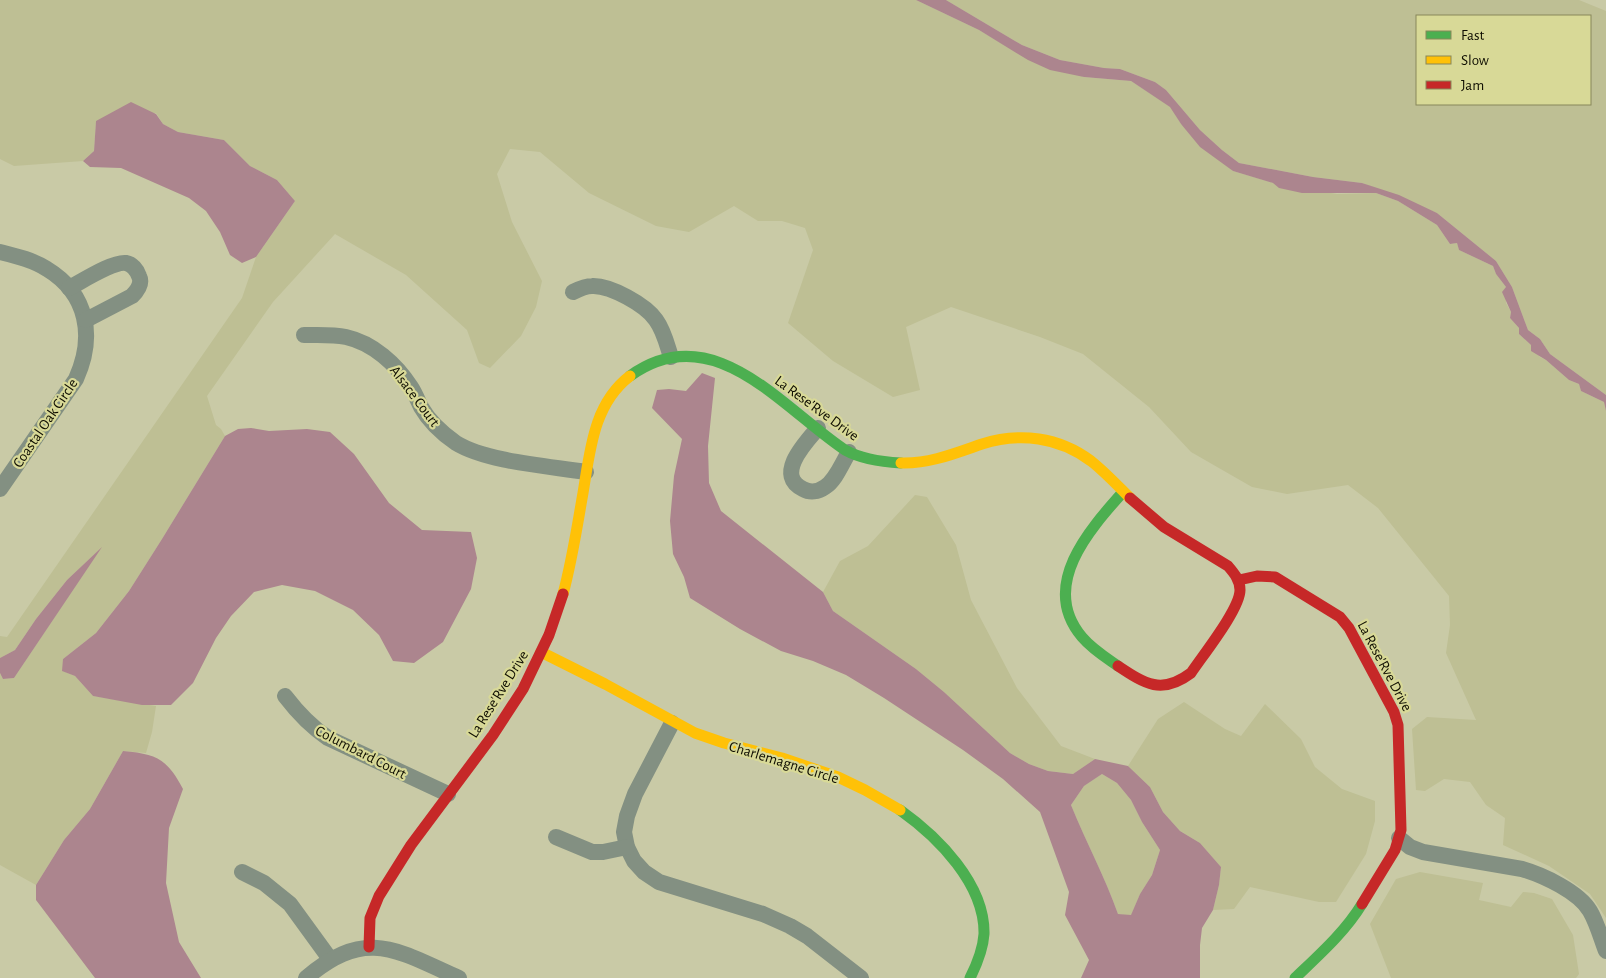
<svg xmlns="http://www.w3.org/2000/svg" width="1606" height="978" font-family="'Alegreya Sans',sans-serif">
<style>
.green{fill:#bebf94;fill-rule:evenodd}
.water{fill:#ac858e;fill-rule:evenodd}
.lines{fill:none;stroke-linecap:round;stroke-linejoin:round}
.street{stroke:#839082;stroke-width:16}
.fast{stroke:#4caf50;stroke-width:11}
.slow{stroke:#ffc107;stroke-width:11}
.jam{stroke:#c62828;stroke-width:11}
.labels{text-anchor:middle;stroke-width:4.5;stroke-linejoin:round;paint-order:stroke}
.street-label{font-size:15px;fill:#0e0d00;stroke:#d8d997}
</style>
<rect width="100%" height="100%" fill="#c9caa6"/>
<g class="green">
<polygon points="0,0 916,0 979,30 1003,44 1084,77 1131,81 1171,107 1181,124 1233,171 1274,183 1337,194 1376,193 1398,201 1437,225 1450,244 1457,243 1459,250 1493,266 1496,274 1506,287 1506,303 1511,312 1510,318 1519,328 1519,334 1531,345 1540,357 1546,360 1569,380 1579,384 1581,391 1604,402 1606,411 1606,918 1590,894 1549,866 1503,845 1505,818 1486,805 1470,782 1444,779 1425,791 1416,790 1412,729 1427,717 1476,720 1446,653 1450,625 1449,596 1378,508 1348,485 1287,494 1252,487 1191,452 1149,407 1083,354 1040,337 951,307 906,327 920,390 893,397 833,361 788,323 813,250 805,228 782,221 758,221 734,206 689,232 656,226 589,193 540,152 510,149 497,174 512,222 542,281 536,307 521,336 490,368 479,363 467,330 406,275 335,234 273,302 207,396 216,425 221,429 225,436 162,539 129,591 96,633 63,659 63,671 75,676 93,696 156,706 152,732 146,753 123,751 90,809 64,840 36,885 0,865 0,673 3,679 14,678 100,549 67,580 36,619 15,650 0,658 0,636 7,637 242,298 256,257 295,201 277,180 250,166 224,140 178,132 163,124 156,113 96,121 94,151 83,161 14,166 0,159"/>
<path d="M946,0H1579L1606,11V395L1550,354L1540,339L1528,330L1512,287L1496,261L1437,213L1362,183L1313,177L1239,163L1222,150L1200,130L1166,90L1155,82L1120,69L1104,68L1060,60L1022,45ZM1417,16H1590V104H1417Z"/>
<polygon points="915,495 927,497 956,545 971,600 1017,688 1061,746 1095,759 1073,774 1048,771 1029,764 1010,753 944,692 916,669 833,611 823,592 840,561 868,546"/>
<polygon points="1184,702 1225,729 1241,736 1265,704 1301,739 1315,767 1342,789 1375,801 1375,821 1366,854 1336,902 1319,902 1250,887 1234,909 1213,910 1219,885 1221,867 1200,843 1180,831 1163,812 1150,787 1128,766 1158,719"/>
<path d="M1102,774L1117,783L1131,800L1142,822L1160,850L1152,875L1140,894L1131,916L1118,914C1105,877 1086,842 1071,805L1084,786Z"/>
<polygon points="1420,872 1483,883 1479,900 1511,907 1523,892 1534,893 1552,899 1573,935 1579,974 1576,978 1391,978 1370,924 1396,879"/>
</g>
<g class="water">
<polygon points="916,0 946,0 1022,45 1060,60 1104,68 1120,69 1155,82 1166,90 1200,130 1222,150 1239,163 1313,177 1362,183 1399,195 1437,213 1496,261 1512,287 1528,330 1540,339 1550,354 1606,395 1606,411 1604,402 1581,391 1579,384 1569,380 1546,360 1531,351 1531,345 1519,334 1519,328 1510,318 1511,312 1502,292 1506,287 1496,274 1493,266 1459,250 1457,243 1450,244 1437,225 1398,201 1376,193 1302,193 1279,188 1273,183 1233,171 1200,147 1181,124 1170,107 1131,81 1084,77 1050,70 1028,60 979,30"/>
<polygon points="131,102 156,114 163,124 178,132 224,140 250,166 277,180 295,201 256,257 242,263 230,255 220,232 206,211 189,198 121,168 90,167 83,161 94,151 96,121"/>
<path d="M702,373L715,378L708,446L709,483L721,511L823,592L833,611L916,669L944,692L1010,753L1029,764L1048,771L1073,774L1095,759L1128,766L1150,787L1163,812L1180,831L1200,843L1221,867L1219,885L1213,910L1202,928L1200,945V978H1081L1089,960L1065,915L1069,892L1040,812L1003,779L963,750L884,698L846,675L813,661L781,651L740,629L690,598L684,577L673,554L670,521L674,476L682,439L652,408L657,390L669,389L686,391ZM1102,774L1117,783L1131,800L1142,822L1160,850L1152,875L1140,894L1131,915L1118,914C1105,877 1086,842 1071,805L1084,786Z"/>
<polygon points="251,428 269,431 307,429 330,432 354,454 389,503 422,530 471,532 477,558 471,589 443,642 414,663 393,661 379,635 353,610 315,591 282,585 254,592 231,616 216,638 193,683 171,705 142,705 93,696 75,676 62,671 63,659 96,633 129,591 162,539 225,436 238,429"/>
<polygon points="102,547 14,678 3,679 0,673 0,658 15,650 36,619 67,580"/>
<path d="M123,751C157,754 167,759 183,789L169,828L166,883L179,942L201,978H95L36,900V885L64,840L90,809Z"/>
</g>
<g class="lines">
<g class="street">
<path d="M0,252C16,256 33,260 47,269C88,294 95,337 76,379L0,489"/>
<path d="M69,288C81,282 113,261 126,263C132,264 137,270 139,276C143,284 137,291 132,296L86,320"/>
<path d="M573,292C579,289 585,286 592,286C610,285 646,305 656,320C664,331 667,345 671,357"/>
<path d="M304,335C317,335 332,334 346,337C373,343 396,364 411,387C415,393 418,401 421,407C429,421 443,434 456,443C487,462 549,466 586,472"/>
<path d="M818,428C806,442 774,475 803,489C810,493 818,492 825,487C836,480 842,463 849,452"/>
<path d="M285,696C298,713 310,726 328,738L448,794"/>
<polyline points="672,723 635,794 627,816 624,832 627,847 634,861 644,872 659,882 763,914 790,926 807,936 861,978"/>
<polyline points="556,837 592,852 603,852 627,847"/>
<path d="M1399,838L1410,847L1423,852L1522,869C1543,875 1579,892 1590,911C1597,923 1601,938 1606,951"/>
<polyline points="242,872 264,883 290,904 330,959"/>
<path d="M306,978C366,927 396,950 459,978"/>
</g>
<g class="fast">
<path d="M630,376C713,316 782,408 845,450C861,459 883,462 901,463"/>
<path d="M1118,666C1105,657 1092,649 1082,637C1039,586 1089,530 1123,492"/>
<path d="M900,810C938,837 985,884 984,934C983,950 977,964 970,978"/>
<path d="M1295,978C1319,955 1345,932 1362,904"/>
</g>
<g class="slow">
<path d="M901,463C929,464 956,453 982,444C1020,432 1059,437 1091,461C1105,472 1117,485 1130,498"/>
<path d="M563,594C572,561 577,527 583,493C590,452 593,404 630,376"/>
<polyline points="541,652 605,684 695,733 724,743 782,758 838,777 865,790 900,810"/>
</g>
<g class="jam">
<polyline points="1239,580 1257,576 1275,577 1340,617 1349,628 1394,712 1398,725 1401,830 1395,850 1362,904"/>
<path d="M1118,666C1145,684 1162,695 1191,673C1203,655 1240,609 1240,590C1240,580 1234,573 1228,566L1164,527L1130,498"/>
<polyline points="369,947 370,918 379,896 411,845 493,735 523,689 549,635 563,594"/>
</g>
</g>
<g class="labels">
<g class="street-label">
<text transform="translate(415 396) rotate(53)" y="5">Alsace Court</text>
<text transform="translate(817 408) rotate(36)" y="5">La Rese'Rve Drive</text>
<text transform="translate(45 423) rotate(-56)" y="5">Coastal Oak Circle</text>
<text transform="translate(1385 666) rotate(62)" y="5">La Rese'Rve Drive</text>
<text transform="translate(498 694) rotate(-58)" y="5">La Rese'Rve Drive</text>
<text transform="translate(361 752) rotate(27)" y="5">Columbard Court</text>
<text transform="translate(784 762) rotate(17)" y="5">Charlemagne Circle</text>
</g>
</g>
<rect x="1416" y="15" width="175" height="90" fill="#d8d997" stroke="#87875b"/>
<rect x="1426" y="31" width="25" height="8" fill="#4caf50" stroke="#87875b"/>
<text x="1461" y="40" font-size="15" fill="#0e0d00">Fast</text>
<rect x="1426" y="56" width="25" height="8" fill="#ffc107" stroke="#87875b"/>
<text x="1461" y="65" font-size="15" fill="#0e0d00">Slow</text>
<rect x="1426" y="81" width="25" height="8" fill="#c62828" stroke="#87875b"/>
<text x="1461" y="90" font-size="15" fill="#0e0d00">Jam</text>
</svg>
